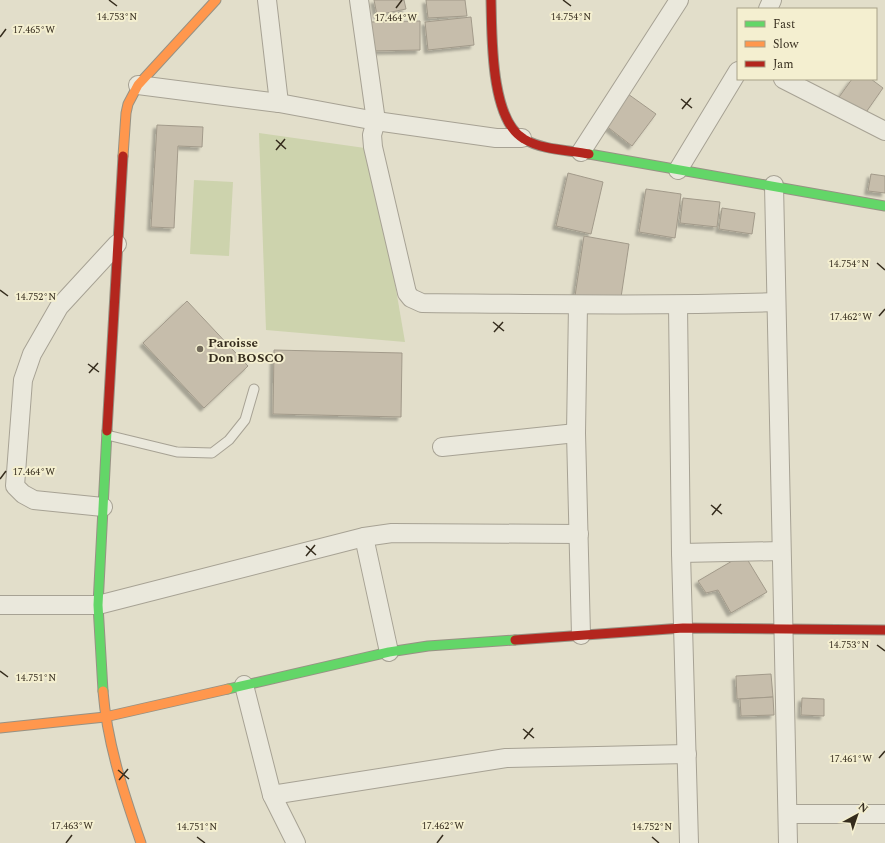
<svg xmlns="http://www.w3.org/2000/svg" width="885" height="843" font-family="Spectral,serif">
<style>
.green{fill:#cdd3ad}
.building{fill:#c6bdab;stroke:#a29a8a;filter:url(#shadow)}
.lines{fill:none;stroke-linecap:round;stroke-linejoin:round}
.lane-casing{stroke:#a7a294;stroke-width:11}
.street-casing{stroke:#a7a294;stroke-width:20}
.fast-casing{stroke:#979284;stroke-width:11}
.slow-casing{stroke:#979284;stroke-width:11}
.jam-casing{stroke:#979284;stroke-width:11}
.lane{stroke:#eae8dc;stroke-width:9}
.street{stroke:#eae8dc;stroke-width:18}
.fast{stroke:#63d668;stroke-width:9}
.slow{stroke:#ff974d;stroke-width:9}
.jam{stroke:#b3261e;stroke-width:9}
.ticks{fill:none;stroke:#352c1d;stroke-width:1.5}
.poi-dot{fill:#726a5a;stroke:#f4efd0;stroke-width:1.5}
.labels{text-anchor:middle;stroke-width:4;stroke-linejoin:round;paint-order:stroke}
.poi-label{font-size:13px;font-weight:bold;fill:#352c1d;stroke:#f4efd0;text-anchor:start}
.ticks-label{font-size:10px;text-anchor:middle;fill:#352c1d;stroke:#f4efd0;stroke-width:4;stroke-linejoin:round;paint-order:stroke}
</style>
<defs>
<filter id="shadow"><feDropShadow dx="-3.5" dy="3.5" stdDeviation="1" flood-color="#0004"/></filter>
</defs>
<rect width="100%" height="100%" fill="#e2deca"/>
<g class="green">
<polygon points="259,133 372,149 405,342 266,330"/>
<polygon points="194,180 233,182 229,256 190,254"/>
</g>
<g class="building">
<polygon points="374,0 404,0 406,9 377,15"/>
<polygon points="426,0 465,0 467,16 428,18"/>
<polygon points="471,17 474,45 428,50 425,22"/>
<polygon points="420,21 420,50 370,51 369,22"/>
<polygon points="852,79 871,79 883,88 862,118 837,100"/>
<polygon points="628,94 656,114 632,146 605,125"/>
<polygon points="157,125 203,127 202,147 178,146 174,228 151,227"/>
<polygon points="568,173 603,182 591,234 556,226"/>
<polygon points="871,174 885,176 885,193 868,191"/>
<polygon points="646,189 681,194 675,238 639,232"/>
<polygon points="683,198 720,202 717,227 680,223"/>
<polygon points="722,208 755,213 752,234 719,229"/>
<polygon points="584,236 629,244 620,304 575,296"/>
<polygon points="187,301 248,366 204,408 143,343"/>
<polygon points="274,350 402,353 401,417 273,414"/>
<polygon points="744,554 767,592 731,613 718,590 706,593 698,581"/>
<polygon points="771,674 773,697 737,699 736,676"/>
<polygon points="773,697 774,715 741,716 740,699"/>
<polygon points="802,698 824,699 824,716 801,715"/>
</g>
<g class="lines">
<g class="lane-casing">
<polyline id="lane" points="107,435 177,452 212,453 229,440 245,420 254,389"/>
</g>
<g class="street-casing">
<g id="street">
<polyline points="267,0 279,103"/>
<path d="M359,0L376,121L372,135L373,147L407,293L411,298L422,303C540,304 658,306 776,302"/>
<polyline points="768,9 772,0"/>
<polyline points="783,79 885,131"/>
<polyline points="138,85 279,103 376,121 496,138 522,138"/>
<polyline points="581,152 679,0"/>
<polyline points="678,170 738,71"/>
<polyline points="774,185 788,843"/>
<polyline points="578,305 576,433 581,635"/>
<polyline points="678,305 681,553 689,843"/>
<polyline points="442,447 576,433"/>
<polyline points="103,507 34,500 23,494 15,486 23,380 32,354 59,307 117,244"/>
<polyline points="364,537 389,652"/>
<polyline points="681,553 781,551"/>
<polyline points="0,605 98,605 364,537 392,533 579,534"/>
<polyline points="244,685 272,795 296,843"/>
<polyline points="272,795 506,758 687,754"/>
<polyline points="788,814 885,814"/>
</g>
</g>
<g class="fast-casing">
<g id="fast">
<polyline points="589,154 885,206"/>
<polyline points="228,689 389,652 428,646 515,640"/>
<polyline points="103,691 98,605 107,431"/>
</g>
</g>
<g class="slow-casing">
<g id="slow">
<polyline points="123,156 126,113 128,104 138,85 216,0"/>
<path d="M103,691C107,743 124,794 141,843"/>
<polyline points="0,728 105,717 228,689"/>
</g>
</g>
<g class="jam-casing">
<g id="jam">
<path d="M491,0C492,34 490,120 524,139C542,150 569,150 589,154"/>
<polyline points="107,431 123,156"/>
<polyline points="515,640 683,628 885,630"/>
</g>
</g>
<use href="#lane" class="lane"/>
<use href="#street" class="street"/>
<use href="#fast" class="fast"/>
<use href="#slow" class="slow"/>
<use href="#jam" class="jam"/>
</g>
<path class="ticks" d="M109,0L117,6M563,0L571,6M396,8L402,0M0,37L6,29M681,99L692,108M682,109L691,98M276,140L286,149M276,150L285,139M877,263L885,270M0,290L8,296M879,316L885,309M493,322L504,331M494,332L503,322M88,364L99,372M89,373L98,363M0,479L6,471M711,505L722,514M712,515L721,504M306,546L316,555M306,556L315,545M877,645L885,651M0,671L8,677M523,729L534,738M524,739L533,728M879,758L885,751M118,770L129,779M119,780L128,769M197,837L205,843M652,837L659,843M66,843L72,835M437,843L443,835"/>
<circle class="poi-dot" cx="200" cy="349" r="4"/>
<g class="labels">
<g class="poi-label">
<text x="208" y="347">Paroisse<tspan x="208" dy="15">Don BOSCO</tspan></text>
</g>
</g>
<g class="ticks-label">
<text x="117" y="20">14.753°N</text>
<text x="571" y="20">14.754°N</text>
<text x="396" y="21">17.464°W</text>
<text x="34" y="33">17.465°W</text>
<text x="849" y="267">14.754°N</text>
<text x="36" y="300">14.752°N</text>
<text x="851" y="320">17.462°W</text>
<text x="34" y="475">17.464°W</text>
<text x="849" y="648">14.753°N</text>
<text x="36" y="681">14.751°N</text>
<text x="851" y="762">17.461°W</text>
<text x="72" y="829">17.463°W</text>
<text x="443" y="829">17.462°W</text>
<text x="197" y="830">14.751°N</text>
<text x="652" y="830">14.752°N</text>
</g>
<rect x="737" y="8" width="140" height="72" fill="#f4efd0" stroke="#a8a188"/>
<rect x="745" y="21" width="20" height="6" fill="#63d668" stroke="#a8a188"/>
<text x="773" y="28" font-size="12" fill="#352c1d">Fast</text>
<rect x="745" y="41" width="20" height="6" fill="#ff974d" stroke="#a8a188"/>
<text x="773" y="48" font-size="12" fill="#352c1d">Slow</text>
<rect x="745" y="61" width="20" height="6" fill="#b3261e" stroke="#a8a188"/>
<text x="773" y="68" font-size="12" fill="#352c1d">Jam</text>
<g transform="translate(857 815) rotate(40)" stroke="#f4efd0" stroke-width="3" paint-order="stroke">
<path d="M0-3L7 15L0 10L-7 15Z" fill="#352c1d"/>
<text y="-6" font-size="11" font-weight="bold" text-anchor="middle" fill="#352c1d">N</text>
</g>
</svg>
